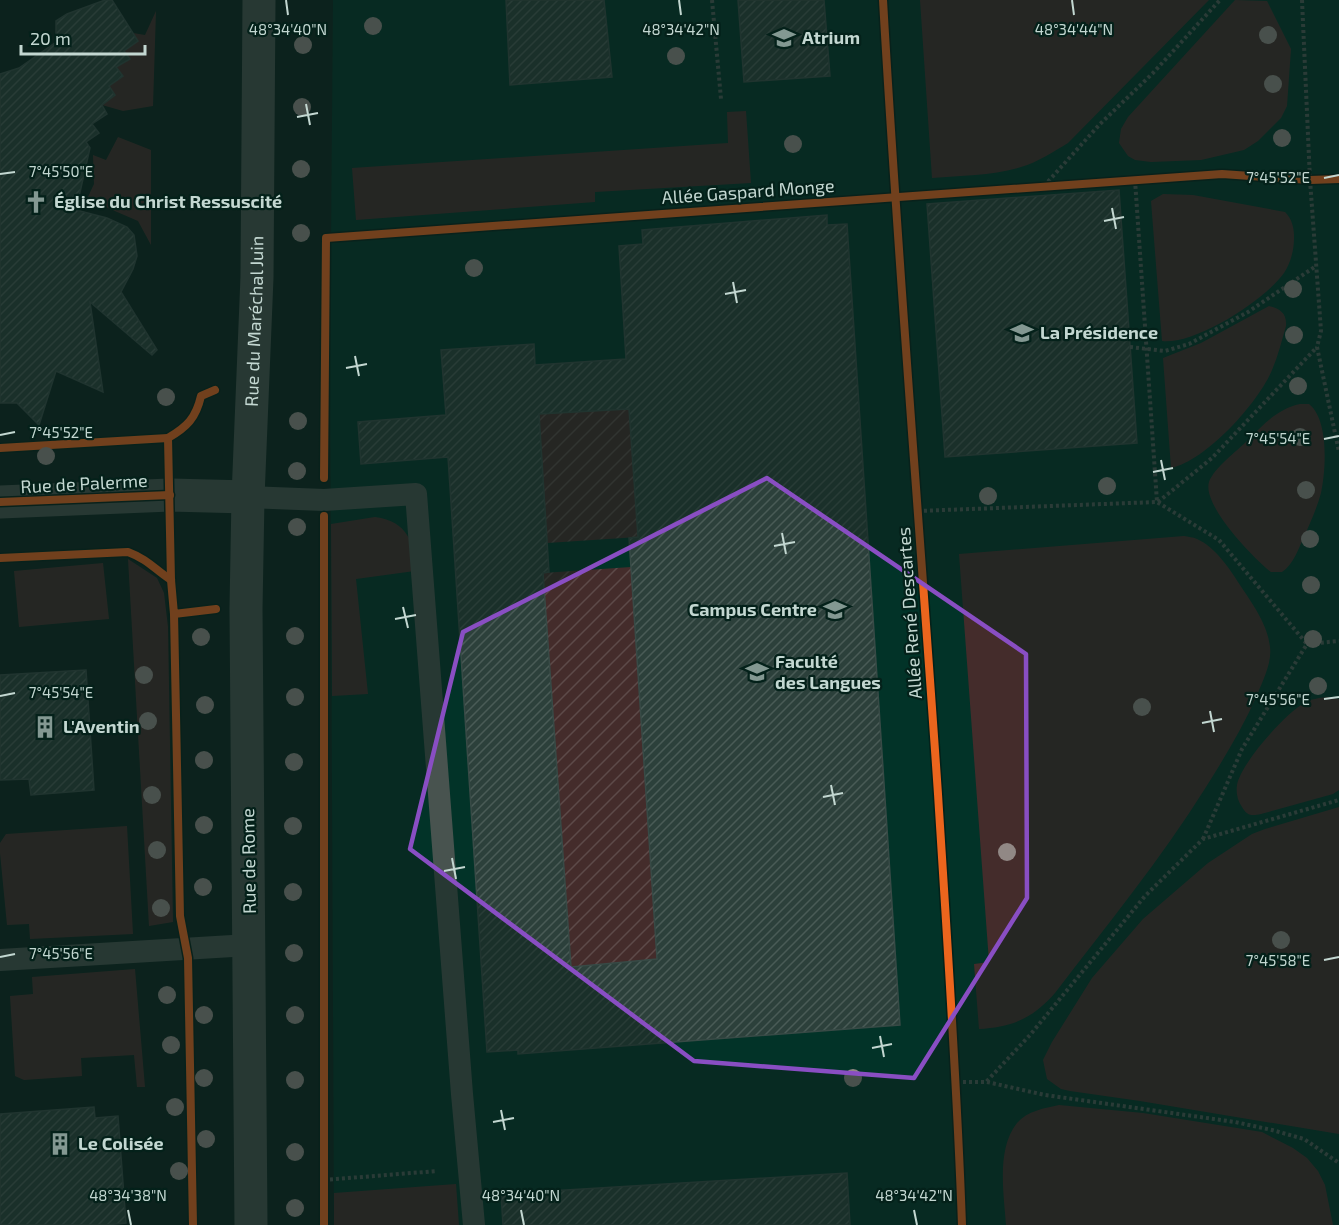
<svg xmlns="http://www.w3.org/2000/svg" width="1339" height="1225" font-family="'Exo 2',sans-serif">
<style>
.built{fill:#023328}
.grass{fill:#442c2b}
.garden{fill:url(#garden-furrows)}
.building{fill:url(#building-hatch);stroke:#384a46;stroke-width:1.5;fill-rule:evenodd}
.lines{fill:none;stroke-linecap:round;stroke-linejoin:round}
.path{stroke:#4f5a57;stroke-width:4;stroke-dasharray:3 3;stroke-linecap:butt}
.service{stroke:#48534f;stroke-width:22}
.minor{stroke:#48534f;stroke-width:33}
.cycleway-casing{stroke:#04211a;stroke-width:11}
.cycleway{stroke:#eb651d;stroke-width:8}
.tree{fill:#918885}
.marked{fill:none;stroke:#894ec3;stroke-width:4.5;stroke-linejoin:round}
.ticks{fill:none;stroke:#c3d7d1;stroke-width:2}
.labels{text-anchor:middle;stroke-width:4.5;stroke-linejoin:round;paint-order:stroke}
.poi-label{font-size:18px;font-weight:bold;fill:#c3d7d1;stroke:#04211a;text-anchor:start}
.street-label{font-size:18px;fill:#c3d7d1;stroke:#04211a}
.ticks-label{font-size:15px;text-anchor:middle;fill:#c3d7d1;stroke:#04211a;stroke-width:4.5;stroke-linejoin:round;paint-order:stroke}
</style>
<defs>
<pattern id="garden-furrows" width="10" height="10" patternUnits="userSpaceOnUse" patternTransform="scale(1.5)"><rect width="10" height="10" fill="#442c2b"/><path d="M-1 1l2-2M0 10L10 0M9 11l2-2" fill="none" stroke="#5d4a49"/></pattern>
<pattern id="building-hatch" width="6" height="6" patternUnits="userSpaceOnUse" patternTransform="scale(1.5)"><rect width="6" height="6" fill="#2c403b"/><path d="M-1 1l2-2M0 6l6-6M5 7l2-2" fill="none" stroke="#495b56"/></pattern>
</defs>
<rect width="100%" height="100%" fill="#0c231e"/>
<polygon class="built" points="333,0 1339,0 1339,1225 334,1225 330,360"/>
<g class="grass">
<path d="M920,0H1209L1068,143C1053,152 1038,162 1021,167C993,176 961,175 932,178Z"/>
<polygon points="1235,0 1267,1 1291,49 1287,106 1281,118 1258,141 1244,150 1201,160 1151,162 1135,160 1128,156 1119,143 1121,129 1128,117"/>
<polygon points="156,11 153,106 123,111 102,105 115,95 109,86 123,76 116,67 130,59 124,51 138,41 133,33 145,35"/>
<polygon points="746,111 751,183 595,192 595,202 356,220 352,168 728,143 727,112"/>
<polygon points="118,137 151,150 151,245 138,221 87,199 94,184 93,155 106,160"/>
<path d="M1163,194L1193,195L1285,212C1292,219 1294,228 1294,237C1294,250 1291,262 1284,273C1265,300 1195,345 1162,341L1151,201Z"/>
<path d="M1269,306C1280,309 1287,313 1286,326C1282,340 1278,356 1272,370C1259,402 1206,461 1171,468L1163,358L1201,343Z"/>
<path d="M1300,404H1309C1329,420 1326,469 1321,493C1317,508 1310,523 1304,537C1298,549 1294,564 1282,572H1271C1253,558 1202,505 1209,482C1214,468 1237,451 1247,441C1263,425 1277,409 1300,404Z"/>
<path d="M375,517C409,522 410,541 422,570L356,579L368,694L332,696L331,524Z"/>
<path d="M1184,536C1188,537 1193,537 1197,539C1215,547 1230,569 1240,585C1252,603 1268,625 1270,647C1272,663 1263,680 1257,695C1243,727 1225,757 1206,787C1161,859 1107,925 1055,993C1032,1019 1012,1027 979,1029L974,964L989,962L959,554Z"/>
<polygon points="128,559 157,578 164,593 168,627 173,922 149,926"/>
<polygon points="103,563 109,619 19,627 14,571"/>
<path d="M1327,697L1339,699V790L1333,794L1261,814C1252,816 1247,816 1242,807C1237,800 1236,792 1237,785C1241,763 1285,714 1304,703C1311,699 1319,698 1327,697Z"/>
<polygon points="1339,807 1339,1134 1140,1101 1070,1091 1061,1089 1047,1079 1043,1060 1052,1042 1092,978 1143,919 1208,863 1252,834 1265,829"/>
<polygon points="127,826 133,934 30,939 29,924 7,925 0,853 0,843 6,834"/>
<polygon points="135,969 145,1087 137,1087 134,1055 81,1058 82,1076 24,1080 15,1076 10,996 33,994 32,977"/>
<path d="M1059,1105L1143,1113L1262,1132L1293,1148L1307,1158L1318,1171L1325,1185L1333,1225H1006C1004,1195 996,1149 1017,1123C1027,1111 1045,1108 1059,1105Z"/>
<polygon points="456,1184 459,1225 334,1225 334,1193"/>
</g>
<g class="garden">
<polygon points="629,409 638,537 547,543 539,414"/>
<polygon points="631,567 657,959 571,967 543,573"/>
</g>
<g class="building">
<polygon points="105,0 112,0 138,41 124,51 130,59 116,67 123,76 109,86 115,95 102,105 107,114 92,124 99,133 86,142 90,148 76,210 107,218 127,227 134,235 137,256 133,269 121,292 157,350 152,355 90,302 103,392 56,371 39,425 17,403 0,403 0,74 19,68 56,42 56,21 67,14"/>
<polygon points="506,0 604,0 612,77 510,85"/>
<polygon points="738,0 824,0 830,76 744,82"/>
<polygon points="1119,190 1137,443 945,457 927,204"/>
<path d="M827,215V225L847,224L900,1025L518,1054V1050L487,1052L448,457L361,464L358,422L446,415L441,350L534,344L535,365L626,359L619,246L643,244L642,230ZM629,409L638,537L629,538L657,959L571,967L543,573L549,572L539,414Z"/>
<polygon points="86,670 94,790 31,795 29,779 0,780 0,675"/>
<polygon points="94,1107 95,1118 118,1116 126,1223 106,1225 0,1225 0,1114"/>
<polygon points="847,1173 850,1225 503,1225 501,1194"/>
</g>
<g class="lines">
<g class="path">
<polyline points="712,0 721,99"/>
<polyline points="1302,0 1310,180 1321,331 1317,347 1339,452"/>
<polyline points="1135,180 1157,502"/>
<polyline points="1044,186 1100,124 1153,73 1220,0"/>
<polyline points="1130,347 1165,351 1189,344 1248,312 1316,266"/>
<polyline points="1158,502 1212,458 1317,347"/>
<polyline points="918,511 1157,502 1219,540 1307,644 1339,641"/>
<polyline points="1203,839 1242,749 1307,644"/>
<polyline points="957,1082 986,1082 1030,1035 1145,896 1203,839 1339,800"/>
<polyline points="987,1082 1045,1095 1235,1122 1272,1130 1304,1139 1339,1163"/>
<polyline points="324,1180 437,1171"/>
</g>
<g class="service">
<polyline points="248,497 324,500 416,494 462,1094 474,1225"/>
<polyline points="0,960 249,945"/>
</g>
<g class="minor">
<polyline points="0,502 170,495 248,497"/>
<path id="s1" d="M251,1225L246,609L248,497L257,277L259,0"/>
</g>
<g class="cycleway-casing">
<g id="cycleway">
<path d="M883,0C898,265 920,529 938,794C947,938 957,1081 962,1225"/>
<path d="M215,390L201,396C196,418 187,427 168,438L171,580L174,614L216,609"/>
<polyline points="0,448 168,438"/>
<polyline points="324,478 326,238 1222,174 1310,180 1339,179"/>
<polyline points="0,502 170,495"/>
<polyline points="324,516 324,1225"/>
<path d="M0,558L128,552C149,560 154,569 171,580"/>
<polyline points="174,614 180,916 188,958 193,1225"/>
</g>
</g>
<use href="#cycleway" class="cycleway"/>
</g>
<g class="tree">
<circle cx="373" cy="26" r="9"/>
<circle cx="1268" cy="35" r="9"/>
<circle cx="303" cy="45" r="9"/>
<circle cx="676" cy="56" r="9"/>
<circle cx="1273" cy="84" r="9"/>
<circle cx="302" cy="107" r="9"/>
<circle cx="1282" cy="138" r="9"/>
<circle cx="793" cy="144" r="9"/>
<circle cx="301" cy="169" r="9"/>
<circle cx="301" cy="233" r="9"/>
<circle cx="474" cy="268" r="9"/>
<circle cx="1293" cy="289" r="9"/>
<circle cx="1294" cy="335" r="9"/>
<circle cx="1298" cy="386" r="9"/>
<circle cx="166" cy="397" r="9"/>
<circle cx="298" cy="421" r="9"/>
<circle cx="1300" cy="437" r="9"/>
<circle cx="46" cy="456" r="9"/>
<circle cx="297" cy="471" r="9"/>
<circle cx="1107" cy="486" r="9"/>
<circle cx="1306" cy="490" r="9"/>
<circle cx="988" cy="496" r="9"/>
<circle cx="297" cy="527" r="9"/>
<circle cx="1310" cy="539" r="9"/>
<circle cx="1311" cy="585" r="9"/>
<circle cx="295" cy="636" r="9"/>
<circle cx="201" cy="637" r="9"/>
<circle cx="1313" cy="639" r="9"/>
<circle cx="144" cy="675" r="9"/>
<circle cx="1318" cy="686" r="9"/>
<circle cx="295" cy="697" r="9"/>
<circle cx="205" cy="705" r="9"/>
<circle cx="1142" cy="707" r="9"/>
<circle cx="148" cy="721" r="9"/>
<circle cx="204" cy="760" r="9"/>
<circle cx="294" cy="762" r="9"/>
<circle cx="152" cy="795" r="9"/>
<circle cx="204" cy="825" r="9"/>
<circle cx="293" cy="826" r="9"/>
<circle cx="157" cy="850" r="9"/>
<circle cx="1007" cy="852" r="9"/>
<circle cx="203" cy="887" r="9"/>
<circle cx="293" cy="892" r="9"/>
<circle cx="161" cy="908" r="9"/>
<circle cx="1281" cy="940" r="9"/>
<circle cx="294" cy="953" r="9"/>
<circle cx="167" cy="995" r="9"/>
<circle cx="204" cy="1015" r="9"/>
<circle cx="295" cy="1015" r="9"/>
<circle cx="171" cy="1045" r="9"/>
<circle cx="204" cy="1078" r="9"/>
<circle cx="853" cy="1078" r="9"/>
<circle cx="295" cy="1080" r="9"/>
<circle cx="175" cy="1107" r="9"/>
<circle cx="206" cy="1139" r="9"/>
<circle cx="295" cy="1152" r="9"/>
<circle cx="179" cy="1171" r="9"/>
<circle cx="295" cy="1208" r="9"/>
</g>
<path d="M0 0H1339V1225H0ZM767,478L1026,654L1027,898L914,1078L694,1061L410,849L463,632Z" fill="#0c231e" fill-opacity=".55" fill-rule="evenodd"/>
<path class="marked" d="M767,478L1026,654L1027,898L914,1078L694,1061L410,849L463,632Z"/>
<path class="ticks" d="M286,0L288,15M679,0L681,15M1072,0L1074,15M306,104L310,125M297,117L318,113M0,174L15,172M1324,178L1339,175M1112,208L1116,229M1104,221L1124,217M733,282L737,303M725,294L746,290M355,356L359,376M346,368L367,364M0,435L15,432M1324,439L1339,436M1161,460L1165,480M1153,472L1173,468M782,533L786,554M774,546L795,542M403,607L408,628M395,619L416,615M0,696L15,693M1324,699L1339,697M1210,711L1214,732M1202,723L1222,719M831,785L835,805M823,797L843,793M452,858L456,879M444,871L465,867M0,957L15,954M1324,960L1339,957M880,1036L884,1057M872,1048L892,1044M501,1110L505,1130M493,1122L514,1118M128,1210L131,1225M521,1210L524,1225M914,1210L917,1225"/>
<defs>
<g id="university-bare" transform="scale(1.8)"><path d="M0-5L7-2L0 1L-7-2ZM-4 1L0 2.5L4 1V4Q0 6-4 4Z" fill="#839892" stroke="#04211a" stroke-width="2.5" paint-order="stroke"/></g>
<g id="church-bare" transform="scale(1.8)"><path d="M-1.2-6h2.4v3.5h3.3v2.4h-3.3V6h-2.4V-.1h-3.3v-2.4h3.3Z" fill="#839892" stroke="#04211a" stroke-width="2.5" paint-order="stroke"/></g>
<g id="building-bare" transform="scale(1.8)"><path d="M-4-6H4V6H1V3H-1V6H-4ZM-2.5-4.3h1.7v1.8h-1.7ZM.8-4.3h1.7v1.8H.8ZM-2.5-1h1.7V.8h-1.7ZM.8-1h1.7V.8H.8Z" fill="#839892" stroke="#04211a" stroke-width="2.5" paint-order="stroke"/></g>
</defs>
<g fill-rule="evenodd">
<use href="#university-bare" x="784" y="38"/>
<use href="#church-bare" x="36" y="202"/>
<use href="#university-bare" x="1022" y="333"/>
<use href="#university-bare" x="835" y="610"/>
<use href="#university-bare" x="757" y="672"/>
<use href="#building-bare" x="45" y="727"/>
<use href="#building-bare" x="60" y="1144"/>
</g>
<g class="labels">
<g class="poi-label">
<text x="802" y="44">Atrium</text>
<text x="54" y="208">Église du Christ Ressuscité</text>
<text x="1040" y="339">La Présidence</text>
<text x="817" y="616" text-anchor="end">Campus Centre</text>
<text x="775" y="668">Faculté<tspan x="775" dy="21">des Langues</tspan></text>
<text x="63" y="733">L'Aventin</text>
<text x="78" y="1150">Le Colisée</text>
</g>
<g class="street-label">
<text transform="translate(748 192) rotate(-4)" y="6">Allée Gaspard Monge</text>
<text dy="6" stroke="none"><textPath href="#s1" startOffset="904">Rue du Maréchal Juin</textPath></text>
<text transform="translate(84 484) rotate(-3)" y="6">Rue de Palerme</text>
<text transform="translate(910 613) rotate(-94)" y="6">Allée René Descartes</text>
<text transform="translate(249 861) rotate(-91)" y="6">Rue de Rome</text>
</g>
</g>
<g class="ticks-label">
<text x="288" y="35">48°34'40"N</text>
<text x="681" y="35">48°34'42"N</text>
<text x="1074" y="35">48°34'44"N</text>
<text x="61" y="177">7°45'50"E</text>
<text x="1278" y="183">7°45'52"E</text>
<text x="61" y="438">7°45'52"E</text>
<text x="1278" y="444">7°45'54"E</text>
<text x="61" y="698">7°45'54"E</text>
<text x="1278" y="705">7°45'56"E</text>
<text x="61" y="959">7°45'56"E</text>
<text x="1278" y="966">7°45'58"E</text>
<text x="128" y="1201">48°34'38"N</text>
<text x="521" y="1201">48°34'40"N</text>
<text x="914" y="1201">48°34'42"N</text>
</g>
<path d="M21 45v9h124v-9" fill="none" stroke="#c3d7d1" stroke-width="3"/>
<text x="30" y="45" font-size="18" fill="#c3d7d1" stroke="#04211a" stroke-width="4.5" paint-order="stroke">20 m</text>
</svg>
